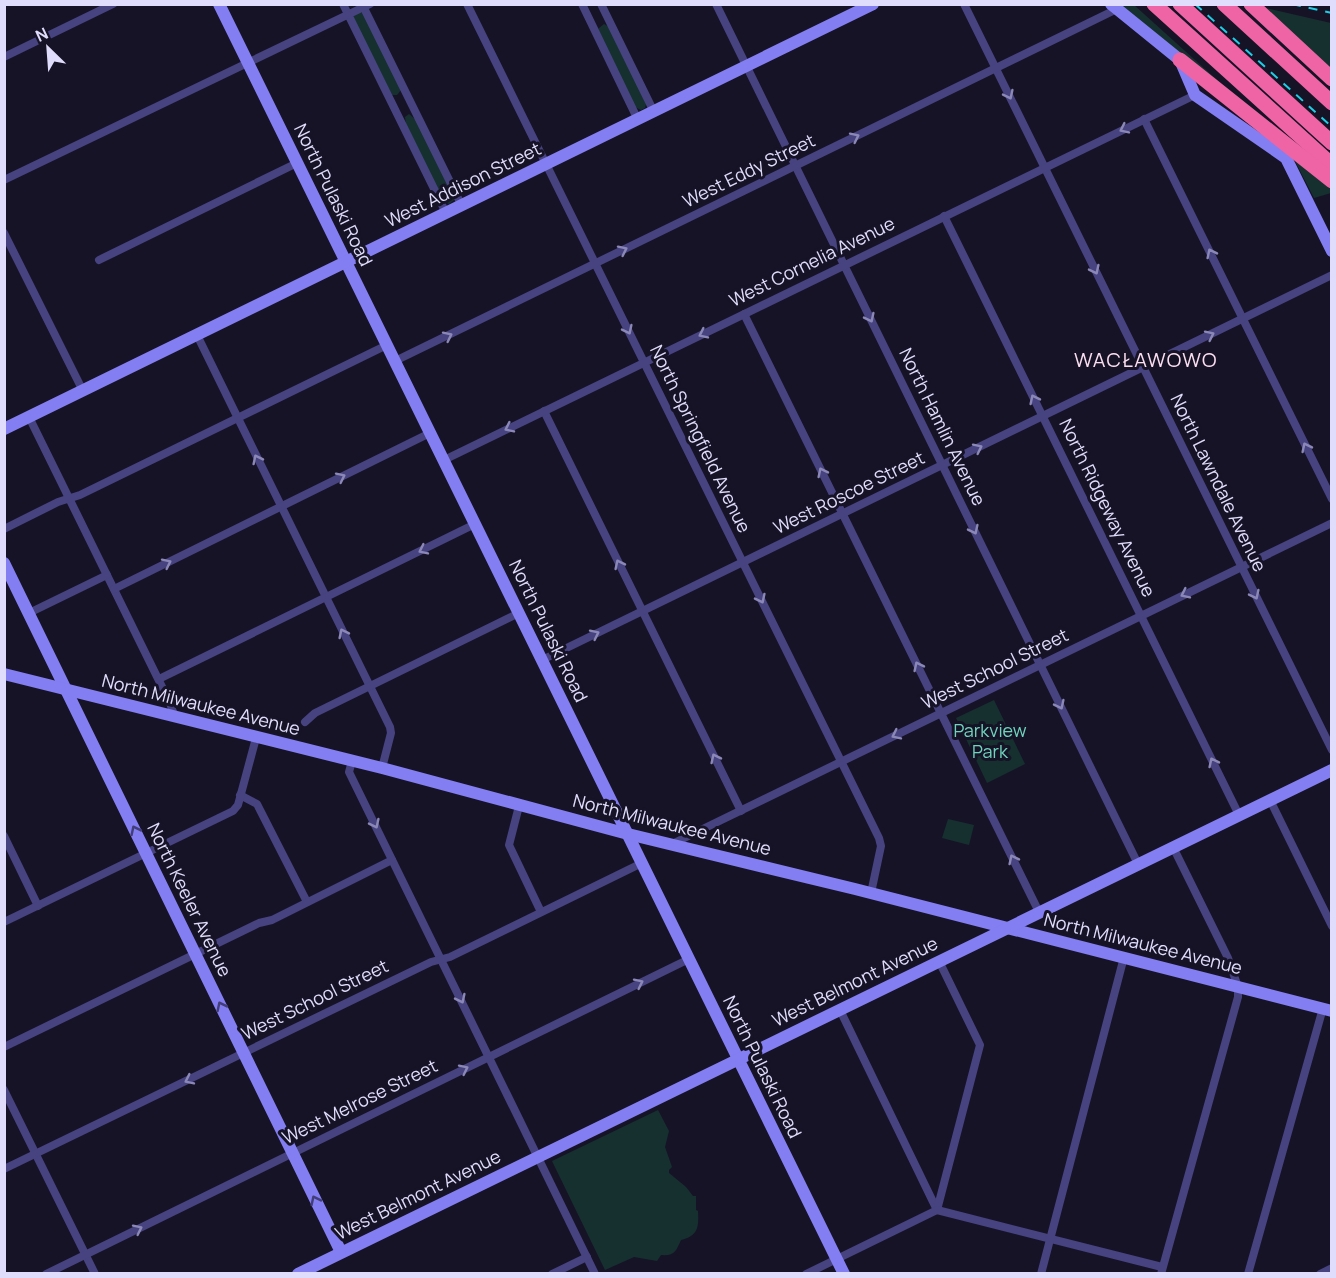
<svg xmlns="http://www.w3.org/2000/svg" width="1336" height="1278" font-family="Manrope,sans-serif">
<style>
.green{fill:#163030}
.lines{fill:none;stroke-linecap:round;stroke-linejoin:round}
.street{stroke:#464380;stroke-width:8}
.secondary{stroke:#837ef1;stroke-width:12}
.highway{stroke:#ee64a4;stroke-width:15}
.rail{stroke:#1dcee6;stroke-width:2;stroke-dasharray:9 8;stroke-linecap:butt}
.oneway{stroke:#8b88b7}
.oneway2{stroke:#423e78}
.labels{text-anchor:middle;stroke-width:6;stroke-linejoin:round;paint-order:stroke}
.street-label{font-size:18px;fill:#e0dcfb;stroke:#161327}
.park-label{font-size:18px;fill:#6fd4bd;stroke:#161327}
.neighbourhood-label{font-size:20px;letter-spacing:1.5px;fill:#fbdef0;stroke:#161327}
</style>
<rect width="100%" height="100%" fill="#161327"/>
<g class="green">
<polygon points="1121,5 1134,5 1246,106"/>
<polygon points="1266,8 1331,23 1331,71"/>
<polygon points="360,12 363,13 401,90 397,95 392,95 354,19 354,16"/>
<polygon points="604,24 611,28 646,104 645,108 641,110 635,107 598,29"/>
<polygon points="409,114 416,120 454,198 454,200 449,204 444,202 406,124 405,117"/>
<polygon points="1295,161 1331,187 1331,193 1314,198"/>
<polygon points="994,700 1025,764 987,783 956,718"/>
<polygon points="948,819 974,825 969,845 942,838"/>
<path d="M658,1110L669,1131L665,1147L672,1167L669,1170V1173L686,1187L693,1196H696V1210L698,1211C699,1227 698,1236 681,1240C676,1251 675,1256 661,1255L657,1261L634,1257L605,1270L552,1161Z"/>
</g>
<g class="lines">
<g class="street">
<polyline points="343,4 446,213"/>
<polyline points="362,4 462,206"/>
<polyline points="467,4 879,838 881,846 871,893"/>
<polyline points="582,4 638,120"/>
<polyline points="601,4 654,112"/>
<polyline points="716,4 1138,864"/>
<polyline points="964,4 1332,750"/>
<polyline points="4,57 113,4"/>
<polyline points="1144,119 1332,499"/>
<polyline points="4,180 370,4"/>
<polyline points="944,216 1239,815"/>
<polyline points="4,233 83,391"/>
<polyline points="99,260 297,163"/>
<polyline points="744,314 1039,912"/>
<polyline points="197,335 390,727 391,733 382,768"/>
<polyline points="395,361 1117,9"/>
<polyline points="544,411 741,811"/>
<polyline points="29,417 170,703 175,718"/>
<polyline points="444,460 1195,95"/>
<polyline points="4,529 58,502 80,495 387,345"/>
<polyline points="114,589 430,433"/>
<polyline points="29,613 107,575"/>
<polyline points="542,660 1332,275"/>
<polyline points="159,679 475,524"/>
<polyline points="305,722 315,713 519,613"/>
<polyline points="352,761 349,772 595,1274"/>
<polyline points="240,795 257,804 307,902"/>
<polyline points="1270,800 1332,926"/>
<polyline points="519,806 509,845 541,912"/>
<polyline points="4,836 38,906"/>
<polyline points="672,844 1332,523"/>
<polyline points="4,922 233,811 238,805 256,738"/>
<polyline points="840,1010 937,1210"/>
<polyline points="4,1047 259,923 272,920 392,860"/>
<polyline points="4,1090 95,1274"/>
<polyline points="4,1169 431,962 450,957 642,863"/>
<polyline points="937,1210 980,1045 939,961"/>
<polyline points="46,1274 689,959"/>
<polyline points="552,1274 587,1257"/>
<polyline points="806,1274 937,1210 1162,1267"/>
<polyline points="1041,1274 1124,957"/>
<polyline points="1161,1274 1238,997 1238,987 1228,958 1173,847"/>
<polyline points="1248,1274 1323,1008"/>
<polyline points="1320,1274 1332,1268"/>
</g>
<g class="secondary">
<polyline points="219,4 844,1274"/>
<polyline points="1111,4 1180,60 1195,95 1286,158 1332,251"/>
<polyline points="4,429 873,4"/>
<polyline points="4,563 341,1252"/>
<polyline points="4,674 382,768 628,834 855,889 1332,1011"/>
<polyline points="298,1274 1332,770"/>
</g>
<g class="highway">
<polyline points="1154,4 1332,165"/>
<polyline points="1180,4 1332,143"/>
<polyline points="1224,4 1332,103"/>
<polyline points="1251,4 1332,79"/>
<polyline points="1180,60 1332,181"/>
</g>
<g class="rail">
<polyline points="1195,4 1332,127"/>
<polyline points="1292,4 1332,13"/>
</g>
</g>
<defs><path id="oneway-chevron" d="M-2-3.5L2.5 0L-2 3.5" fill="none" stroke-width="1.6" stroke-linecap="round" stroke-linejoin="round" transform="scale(1.5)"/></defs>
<g class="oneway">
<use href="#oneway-chevron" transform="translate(1009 95) rotate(64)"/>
<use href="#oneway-chevron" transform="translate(1124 129) rotate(154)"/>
<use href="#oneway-chevron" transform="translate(855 137) rotate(-26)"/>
<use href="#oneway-chevron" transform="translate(623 250) rotate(-26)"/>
<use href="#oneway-chevron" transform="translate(1211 253) rotate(-116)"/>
<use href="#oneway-chevron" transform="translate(1095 270) rotate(64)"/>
<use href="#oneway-chevron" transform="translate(870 318) rotate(64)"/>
<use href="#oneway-chevron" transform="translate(628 330) rotate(64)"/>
<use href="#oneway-chevron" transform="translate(703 334) rotate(154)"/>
<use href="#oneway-chevron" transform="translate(1210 335) rotate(-26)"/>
<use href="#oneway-chevron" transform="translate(448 336) rotate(-26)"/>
<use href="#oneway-chevron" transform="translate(1034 399) rotate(-116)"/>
<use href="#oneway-chevron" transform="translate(509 428) rotate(154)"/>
<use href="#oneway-chevron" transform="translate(1306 447) rotate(-116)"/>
<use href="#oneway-chevron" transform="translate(978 448) rotate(-26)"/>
<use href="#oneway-chevron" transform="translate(257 459) rotate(-116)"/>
<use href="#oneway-chevron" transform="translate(822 472) rotate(-116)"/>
<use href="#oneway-chevron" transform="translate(341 477) rotate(-26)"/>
<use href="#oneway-chevron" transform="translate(974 530) rotate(64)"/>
<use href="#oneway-chevron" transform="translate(423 550) rotate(154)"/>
<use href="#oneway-chevron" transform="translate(167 563) rotate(-26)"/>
<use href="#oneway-chevron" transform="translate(619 564) rotate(-116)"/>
<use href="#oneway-chevron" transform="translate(1185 594) rotate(154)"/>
<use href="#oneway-chevron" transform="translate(1255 595) rotate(64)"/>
<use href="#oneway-chevron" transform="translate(761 599) rotate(64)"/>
<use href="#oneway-chevron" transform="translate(343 633) rotate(-116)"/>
<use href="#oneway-chevron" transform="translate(595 634) rotate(-26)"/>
<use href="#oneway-chevron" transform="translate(918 666) rotate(-116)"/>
<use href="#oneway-chevron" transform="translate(1060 705) rotate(64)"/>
<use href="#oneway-chevron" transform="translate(896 735) rotate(154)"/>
<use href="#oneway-chevron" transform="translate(715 758) rotate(-116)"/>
<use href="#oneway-chevron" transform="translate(1213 762) rotate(-116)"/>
<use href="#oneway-chevron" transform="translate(375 824) rotate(64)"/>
<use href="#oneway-chevron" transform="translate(1013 859) rotate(-116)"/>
<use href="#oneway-chevron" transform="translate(639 983) rotate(-26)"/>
<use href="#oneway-chevron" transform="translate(461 999) rotate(64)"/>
<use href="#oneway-chevron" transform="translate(464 1069) rotate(-26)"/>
<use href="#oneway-chevron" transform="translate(189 1080) rotate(154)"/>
<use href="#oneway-chevron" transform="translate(138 1229) rotate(-26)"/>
</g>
<g class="oneway2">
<use href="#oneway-chevron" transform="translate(135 830) rotate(-116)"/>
<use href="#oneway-chevron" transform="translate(221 1006) rotate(-116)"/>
<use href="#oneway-chevron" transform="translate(315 1200) rotate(-116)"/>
</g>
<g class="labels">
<g class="street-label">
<text transform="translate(749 171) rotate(-26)" y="6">West Eddy Street</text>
<text transform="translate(463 185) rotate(-26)" y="6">West Addison Street</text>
<text transform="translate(333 195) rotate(64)" y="6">North Pulaski Road</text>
<text transform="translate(812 262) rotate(-26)" y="6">West Cornelia Avenue</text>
<text transform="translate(942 427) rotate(64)" y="6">North Hamlin Avenue</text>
<text transform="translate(700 439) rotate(64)" y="6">North Springfield Avenue</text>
<text transform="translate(1218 483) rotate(64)" y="6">North Lawndale Avenue</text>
<text transform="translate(849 493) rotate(-26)" y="6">West Roscoe Street</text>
<text transform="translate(1107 508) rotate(64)" y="6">North Ridgeway Avenue</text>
<text transform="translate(548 631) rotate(64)" y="6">North Pulaski Road</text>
<text transform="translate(995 669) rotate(-26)" y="6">West School Street</text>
<text transform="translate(201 705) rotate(14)" y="6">North Milwaukee Avenue</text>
<text transform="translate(672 825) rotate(14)" y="6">North Milwaukee Avenue</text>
<text transform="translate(189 900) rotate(64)" y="6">North Keeler Avenue</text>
<text transform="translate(1143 944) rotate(14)" y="6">North Milwaukee Avenue</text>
<text transform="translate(855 982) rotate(-26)" y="6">West Belmont Avenue</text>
<text transform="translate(315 1000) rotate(-26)" y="6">West School Street</text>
<text transform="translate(762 1067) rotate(64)" y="6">North Pulaski Road</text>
<text transform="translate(360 1102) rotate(-26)" y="6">West Melrose Street</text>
<text transform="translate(418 1195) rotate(-26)" y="6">West Belmont Avenue</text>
</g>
<g class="park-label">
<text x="990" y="737">Parkview<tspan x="990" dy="21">Park</tspan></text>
</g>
<g class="neighbourhood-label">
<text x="1146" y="367">WACŁAWOWO</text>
</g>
</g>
<rect width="1336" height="1278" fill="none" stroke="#e0dcfb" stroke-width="12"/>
<g transform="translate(48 48) rotate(335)" stroke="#161327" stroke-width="4.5" paint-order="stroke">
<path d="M0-4.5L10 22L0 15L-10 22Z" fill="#e0dcfb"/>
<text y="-9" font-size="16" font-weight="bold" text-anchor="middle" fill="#e0dcfb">N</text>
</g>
</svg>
